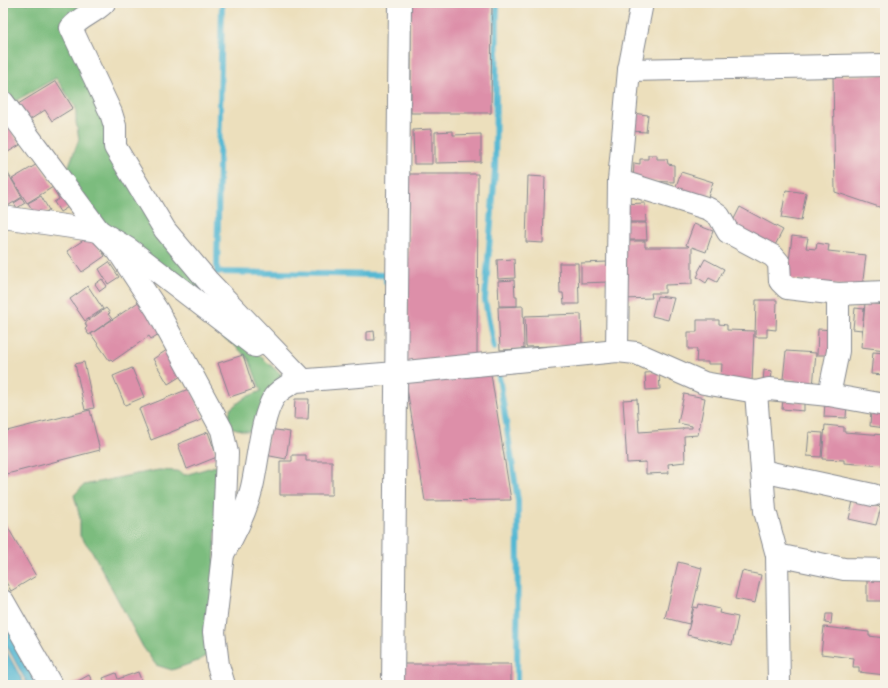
<svg xmlns="http://www.w3.org/2000/svg" width="888" height="688" font-family="Delius,sans-serif">
<style>
.forest{fill:#7bbc7e;stroke:#4b766e}
.water{fill:#54b8d3;stroke:#387498}
.lines{fill:none;stroke-linecap:round;stroke-linejoin:round}
.stream{stroke:#54b8d3;stroke-width:6}
.building{fill:#dd8fa9}
.minor-casing{stroke:#84878d;stroke-width:24}
.minor{stroke:#fff;stroke-width:22}
</style>
<rect width="100%" height="100%" fill="#f7f3e8"/>
<filter id="ink" filterUnits="userSpaceOnUse"><feTurbulence type="fractalNoise" baseFrequency=".025" numOctaves="2"/><feDisplacementMap in="SourceGraphic" scale="8" xChannelSelector="R" yChannelSelector="G"/><feConvolveMatrix kernelMatrix="1 2 1 2 8 2 1 2 1" color-interpolation-filters="sRGB"/></filter>
<filter id="wash" filterUnits="userSpaceOnUse"><feTurbulence type="fractalNoise" baseFrequency=".012" numOctaves="4" result="noise"/><feDisplacementMap in="SourceGraphic" scale="16" xChannelSelector="R" yChannelSelector="G"/><feGaussianBlur stdDeviation="0.9" result="paint"/><feColorMatrix in="noise" values="0 0 0 0 0 0 0 0 0 0 0 0 0 0 0 0 0 1.4 0 .05"/><feComposite in="paint" operator="in"/></filter>
<g filter="url(#wash)">
<rect width="100%" height="100%" fill="#ecdfbc"/>
<g class="forest">
<polygon points="3,3 88,3 74,11 61,22 103,107 213,300 100,223 67,182 68,168 79,139 76,122 76,108 56,78 10,104 3,93"/>
<polygon points="223,324 282,375 280,384 259,431 244,431 230,427 228,419 231,408 246,397 261,391 249,359 233,344 219,335 216,325"/>
<polygon points="219,465 210,654 198,661 172,670 156,665 143,647 92,551 80,536 80,518 74,495 84,485 136,474 159,470 177,471 185,475"/>
</g>
<g class="water">
<polygon points="3,613 43,685 28,685 3,639"/>
<polygon points="3,645 25,685 6,685 3,680"/>
</g>
<g class="lines">
<g class="stream">
<polyline points="222,3 217,272 386,275 386,282"/>
<polyline points="494,348 485,300 495,171 497,3"/>
<polyline points="498,370 518,501 517,685"/>
</g>
</g>
<g id="blocks">
<g class="building">
<polygon points="411,3 492,3 491,113 411,113"/>
<polygon points="885,75 885,209 835,192 833,76"/>
<polygon points="56,81 73,108 52,121 45,110 28,121 18,104"/>
<polygon points="632,113 648,115 646,132 630,131"/>
<polygon points="3,116 20,145 3,155"/>
<polygon points="432,129 432,164 414,164 413,130"/>
<polygon points="453,131 453,135 481,134 481,162 435,163 435,132"/>
<polygon points="648,155 657,155 657,159 667,159 668,164 674,165 674,182 633,181 634,163 640,164 640,159 648,159"/>
<polygon points="39,163 53,187 27,203 12,179"/>
<polygon points="3,165 22,197 3,209"/>
<polygon points="681,172 713,182 706,203 674,192"/>
<polygon points="409,174 478,174 477,356 407,363"/>
<polygon points="528,176 545,177 543,243 526,242"/>
<polygon points="59,186 70,206 60,212 54,202 59,199 54,189"/>
<polygon points="786,190 806,193 801,221 781,218"/>
<polygon points="41,196 49,210 37,217 28,203"/>
<polygon points="22,198 25,203 17,208 14,203"/>
<polygon points="645,203 646,222 622,222 622,204"/>
<polygon points="740,207 783,230 772,251 729,229"/>
<polygon points="622,223 646,223 647,240 622,240"/>
<polygon points="694,224 713,231 706,252 692,247 692,284 665,285 665,293 651,293 652,298 624,299 623,241 645,241 645,247 688,247 689,246 686,245"/>
<polygon points="91,235 105,256 82,272 67,251"/>
<polygon points="792,236 808,238 806,248 816,249 817,243 829,245 828,251 866,255 862,288 787,279"/>
<polygon points="514,259 515,278 498,279 497,260"/>
<polygon points="705,259 724,269 717,282 709,278 706,283 697,277 699,273 698,272"/>
<polygon points="109,262 119,277 108,284 99,269"/>
<polygon points="608,262 608,282 581,283 581,263"/>
<polygon points="559,263 578,263 579,304 564,304 563,293 560,293"/>
<polygon points="102,279 107,286 100,291 95,284"/>
<polygon points="514,280 515,296 517,296 517,306 499,306 498,281"/>
<polygon points="88,286 103,309 85,321 70,299"/>
<polygon points="657,296 674,298 668,320 652,316"/>
<polygon points="756,300 777,300 776,330 767,329 767,337 755,337"/>
<polygon points="140,301 162,332 151,339 149,336 113,361 111,359 109,360 91,334"/>
<polygon points="865,303 885,305 885,350 861,347"/>
<polygon points="523,306 524,349 500,350 498,307"/>
<polygon points="106,308 110,313 108,314 112,319 89,335 85,329 87,327 85,323"/>
<polygon points="855,308 864,309 862,330 853,329"/>
<polygon points="581,314 582,345 526,347 525,316"/>
<polygon points="697,320 719,320 719,324 727,325 727,330 754,331 752,382 721,381 722,364 708,364 708,362 696,362 697,349 688,349 688,332 697,332"/>
<polygon points="818,329 833,330 832,355 817,355"/>
<polygon points="374,331 375,340 367,340 367,332"/>
<polygon points="170,348 186,373 168,384 153,359"/>
<polygon points="786,351 816,353 813,387 794,386 795,380 783,379"/>
<polygon points="873,352 885,353 885,375 871,374"/>
<polygon points="243,355 254,389 230,397 218,363"/>
<polygon points="84,362 94,408 85,410 75,364"/>
<polygon points="132,368 144,397 125,405 113,376"/>
<polygon points="490,368 511,500 425,501 406,382"/>
<polygon points="764,370 772,371 771,382 763,382"/>
<polygon points="659,372 660,389 646,390 645,373"/>
<polygon points="884,381 885,381 885,400 882,400"/>
<polygon points="191,388 204,419 151,440 139,409"/>
<polygon points="684,394 705,398 698,435 684,436 685,462 668,464 669,473 646,474 646,462 627,463 623,400 637,399 639,432 683,429 683,428 692,428 692,426 678,423"/>
<polygon points="295,399 309,399 308,419 294,419"/>
<polygon points="783,400 804,402 804,411 782,409"/>
<polygon points="825,402 847,403 846,418 824,417"/>
<polygon points="90,410 100,450 3,475 3,432"/>
<polygon points="871,410 885,411 885,428 870,426"/>
<polygon points="825,425 844,427 844,432 885,435 885,466 844,463 844,460 822,459"/>
<polygon points="269,429 290,432 286,459 265,455"/>
<polygon points="208,432 217,457 187,469 178,444"/>
<polygon points="809,432 823,433 821,457 807,456"/>
<polygon points="292,455 306,455 306,461 332,461 332,495 280,495 280,461 292,461"/>
<polygon points="853,501 881,507 876,525 849,519"/>
<polygon points="883,514 885,514 885,526 884,526"/>
<polygon points="3,519 36,576 11,591 3,577"/>
<polygon points="678,562 702,568 689,624 665,618"/>
<polygon points="742,571 761,575 755,603 735,599"/>
<rect x="867" y="578" width="18" height="23"/>
<polygon points="699,604 720,609 719,613 738,617 732,645 687,635 694,607 698,608"/>
<polygon points="826,614 832,614 831,624 825,623"/>
<polygon points="824,627 869,632 869,636 885,638 885,675 859,672 859,667 853,667 854,658 821,654"/>
<rect x="403" y="664" width="108" height="21"/>
<polygon points="138,672 143,685 106,685 103,678 116,673 118,679"/>
<polygon points="89,675 94,685 71,685"/>
</g>
</g>
</g>
<g filter="url(#ink)">
<use href="#blocks" fill-opacity="0" stroke="#84878d" stroke-width="1"/>
<g class="lines">
<g class="minor-casing">
<g id="minor">
<path d="M104,3C94,13 80,17 71,28L111,113L115,126V147L165,230L207,280L303,380"/>
<polyline points="629,70 885,65"/>
<polyline points="3,102 99,231 118,251 157,310 222,430 227,453 223,554 214,632 218,665 224,685"/>
<polyline points="619,181 709,209 719,216 728,232 773,256 779,263 780,281 787,288 838,294 885,292"/>
<polyline points="3,217 99,231 130,250 255,346"/>
<polyline points="617,351 619,181 629,70 642,3"/>
<polyline points="756,392 765,511 777,555 779,685"/>
<polyline points="829,395 838,351 838,294"/>
<polyline points="762,471 873,495"/>
<path d="M223,554C236,532 246,512 252,487C258,461 261,418 274,397C279,390 288,385 296,381L396,373L617,351L636,353L704,383L756,392L769,389L829,395L885,405"/>
<polyline points="777,555 844,569 885,570"/>
<polyline points="3,601 51,685"/>
<polyline points="393,685 400,3"/>
</g>
</g>
<use href="#minor" class="minor"/>
</g>
</g>
<rect width="888" height="688" fill="none" stroke="#f7f3e8" stroke-width="16"/>
</svg>
